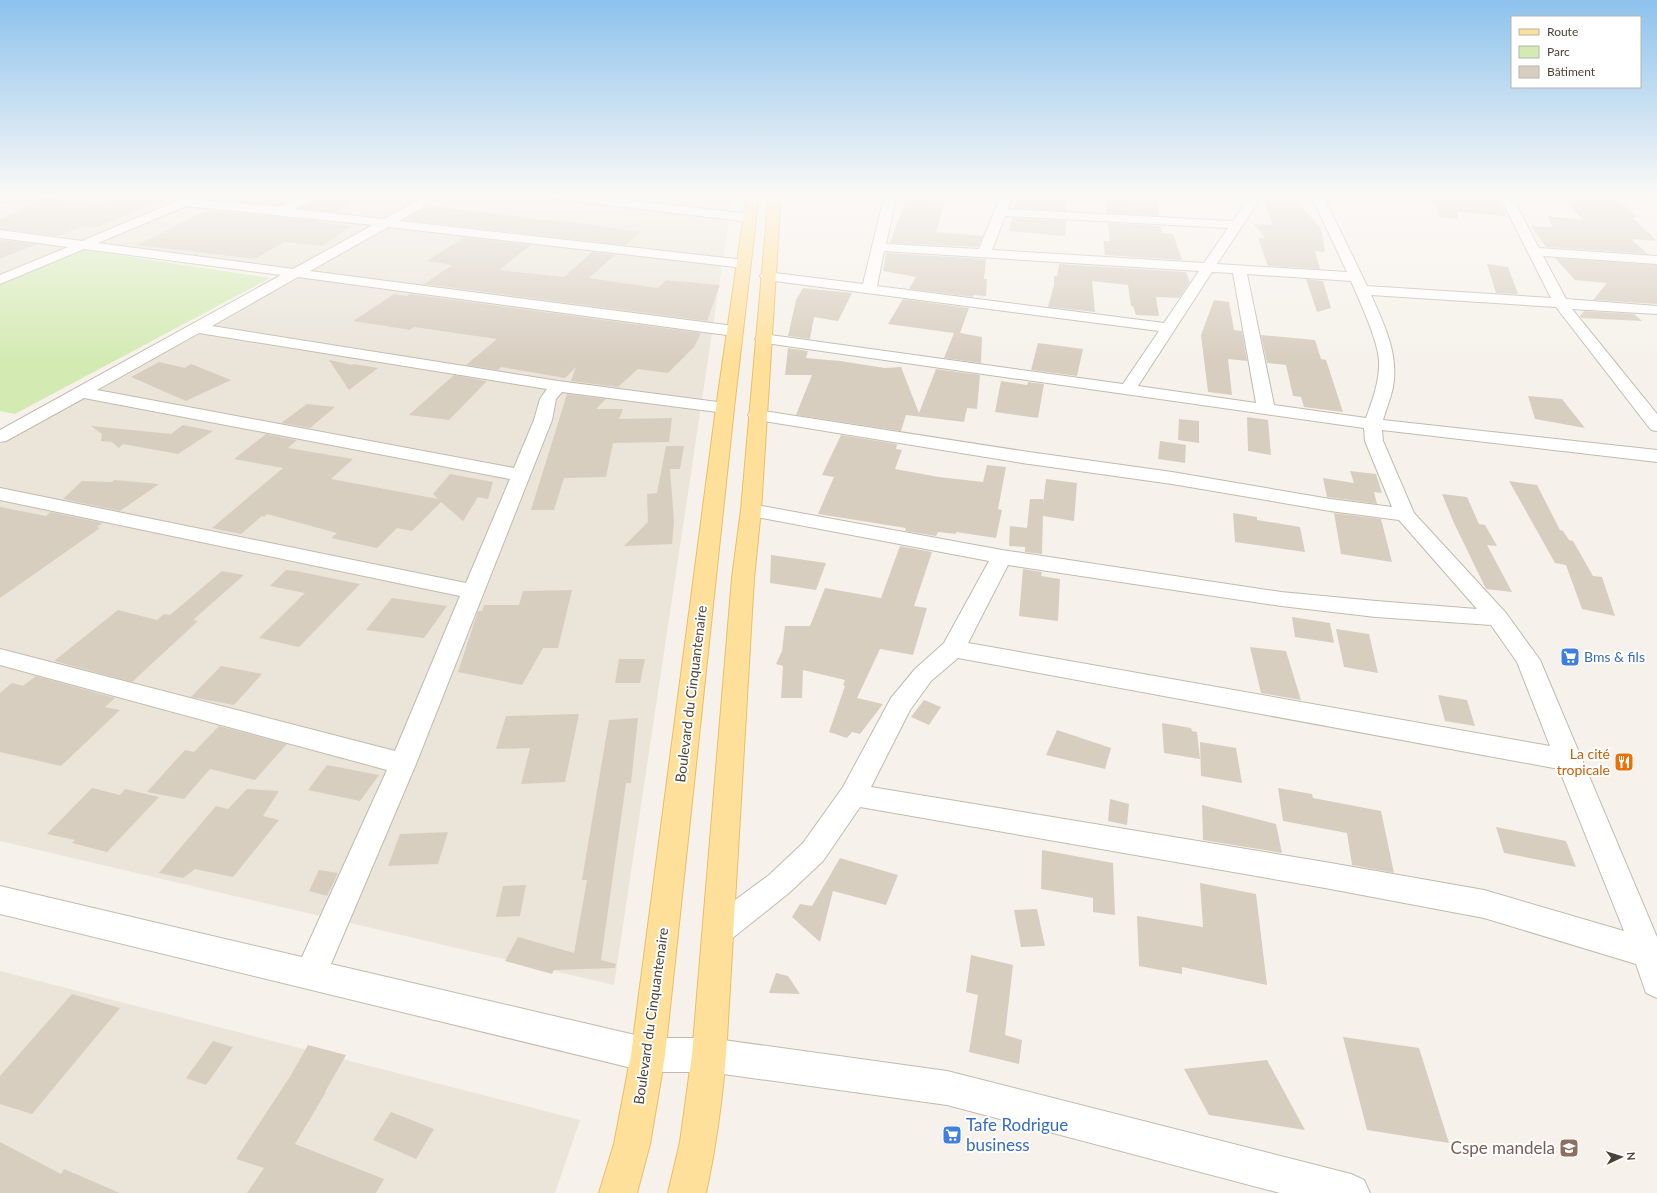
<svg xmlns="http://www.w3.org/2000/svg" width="1657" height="1193" font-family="Lato,sans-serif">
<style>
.residential{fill:#eae4d9}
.green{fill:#d3ebb3}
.building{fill:#d8cec0}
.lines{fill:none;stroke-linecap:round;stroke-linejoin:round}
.minor-casing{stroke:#c2baad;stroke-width:2}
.major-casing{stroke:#e9be66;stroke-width:2}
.minor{fill:#fff;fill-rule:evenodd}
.major{fill:#ffe09b;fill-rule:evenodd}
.labels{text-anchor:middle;stroke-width:4;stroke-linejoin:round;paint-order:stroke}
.shop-label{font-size:14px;fill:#366cbe;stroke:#fff;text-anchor:start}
.street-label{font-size:14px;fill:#4b4338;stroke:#fff}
.food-label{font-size:14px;fill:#c56008;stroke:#fff;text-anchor:end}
.near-shop-label{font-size:17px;fill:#366cbe;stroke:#fff;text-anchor:start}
.near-education-label{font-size:17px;fill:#785e54;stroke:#fff;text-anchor:end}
</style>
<rect width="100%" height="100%" fill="#f6f2eb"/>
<g class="residential">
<polygon points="0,193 733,193 614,985 0,841 0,444 304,273 85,240 0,276"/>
<polygon points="0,971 580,1120 555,1193 0,1193"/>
</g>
<polygon class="green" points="78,249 270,278 15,414 0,411 0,282"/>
<g class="building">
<polygon points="120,193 179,194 94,228 83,226 58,236 0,229 0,219 43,200 57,200 106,204"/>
<polygon points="249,193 305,193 278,205 230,201"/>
<polygon points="326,193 374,193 336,212 299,208 324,196"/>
<polygon points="1017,193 1067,193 1066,211 1014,208"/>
<polygon points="1430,193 1494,193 1507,217 1457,211 1458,219 1440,217"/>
<polygon points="1557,193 1610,193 1638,217 1632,217 1657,241 1631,239 1648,254 1546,247 1531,226 1553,228 1548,216 1583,220"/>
<polygon points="1105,194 1130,195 1132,201 1158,202 1159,216 1107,213"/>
<polygon points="906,199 945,201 936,232 983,236 978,247 890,243"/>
<polygon points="1264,201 1297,201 1321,229 1325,252 1315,251 1320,269 1268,266 1258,238 1265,238 1254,224 1273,225"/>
<polygon points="426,206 494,213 532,219 589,224 640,232 625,245 404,220"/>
<polygon points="207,210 319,221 317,222 352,226 322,246 284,242 255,259 137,245"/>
<polygon points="1012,218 1066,221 1065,236 1009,231"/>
<polygon points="1108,223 1161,226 1162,233 1173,234 1182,260 1105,255 1103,241 1110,241"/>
<polygon points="464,237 531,245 499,270 564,277 592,252 615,255 589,278 658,288 666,280 720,285 707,321 424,284 452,265 427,261"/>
<polygon points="0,240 37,244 0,259"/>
<polygon points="886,253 986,259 984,279 987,279 986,296 973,295 973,297 909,289 916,277 883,271"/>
<polygon points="1555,258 1657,265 1657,304 1593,300 1607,283 1575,280"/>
<polygon points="1059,264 1186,272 1190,282 1179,298 1156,297 1159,316 1136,315 1133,306 1131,306 1128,285 1092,281 1095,312 1048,307 1054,285 1054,276 1057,276"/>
<polygon points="1487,264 1508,267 1518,294 1496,293"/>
<polygon points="1306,279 1323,281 1331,308 1317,312"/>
<polygon points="803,288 852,293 838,321 814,317 810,339 788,336 796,300"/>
<polygon points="394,294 407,296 410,294 701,333 694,347 668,373 638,369 618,387 571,381 576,367 565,378 501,367 498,370 466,365 497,339 414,327 410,330 353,321"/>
<polygon points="903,299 969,308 960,333 982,337 981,363 944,358 954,333 888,324"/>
<polygon points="1214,300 1229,302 1234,330 1242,331 1247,361 1228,359 1232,395 1208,392 1201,335"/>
<polygon points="1584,311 1634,314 1642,321 1581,318 1580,316"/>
<polygon points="1261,335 1315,340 1321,359 1326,360 1343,412 1304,407 1301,397 1293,396 1286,365 1267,363"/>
<polygon points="1038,343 1083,349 1077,376 1031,370"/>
<polygon points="788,348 808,351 806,358 840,361 885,368 901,367 919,413 936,369 980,375 977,409 967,408 964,422 906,415 901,431 796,415 812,375 785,375"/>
<polygon points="329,360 352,365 353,364 378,368 349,390"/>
<polygon points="159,362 185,368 191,364 231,380 186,401 131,377"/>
<polygon points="454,375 487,381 449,420 409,415"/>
<polygon points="1001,381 1027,385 1028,382 1044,384 1038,418 995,412"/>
<polygon points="567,394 606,399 596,409 623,409 619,419 672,418 669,442 613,443 606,477 564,478 554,510 531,510"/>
<polygon points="1528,396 1562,399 1585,428 1535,419"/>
<polygon points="307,404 335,407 310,428 281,423"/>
<polygon points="1247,417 1268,420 1271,455 1248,451"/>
<polygon points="1179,419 1199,421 1199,443 1178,440"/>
<polygon points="183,425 213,431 178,454 123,444 119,448 112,442 101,441 102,434 91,426 171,434"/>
<polygon points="266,434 297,440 288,448 353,459 331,479 438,499 433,494 450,474 493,482 488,499 478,497 463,521 441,502 412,531 397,528 377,548 331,538 337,533 267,514 264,517 262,516 241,534 212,528 283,468 234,459"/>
<polygon points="841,435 897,444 896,449 902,450 895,469 939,477 983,482 987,465 1006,467 998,509 1002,510 996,538 956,532 956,534 938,532 936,536 905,531 906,528 818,514 834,477 822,475"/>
<polygon points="1160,441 1186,445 1185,463 1158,459"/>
<polygon points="666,446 684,446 680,469 670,469 674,522 672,544 624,546 648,522 647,494 657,493"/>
<polygon points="1350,471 1376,474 1382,493 1374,492 1377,504 1327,497 1323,478 1354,483"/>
<polygon points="1046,479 1077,483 1074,521 1043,516 1042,554 1025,552 1025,547 1009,546 1010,526 1027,528 1030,499 1043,499 1043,504"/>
<polygon points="114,480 159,484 120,511 63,499 82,481 112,482"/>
<polygon points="1509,481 1537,485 1560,530 1563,531 1569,540 1573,541 1593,576 1602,577 1615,616 1582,609 1566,565 1555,563"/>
<polygon points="1442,494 1467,497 1479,524 1485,525 1497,546 1487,545 1512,592 1486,589 1453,521"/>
<polygon points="0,507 46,516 50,512 103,523 97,527 100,528 0,598"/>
<polygon points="1233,513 1257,517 1257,520 1300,527 1305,552 1235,542"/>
<polygon points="1334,513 1381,519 1392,562 1341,554"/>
<polygon points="900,546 932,552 914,606 927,608 913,655 880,649 857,698 883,704 860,734 852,732 847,738 829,732 845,686 843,685 845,680 803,670 802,698 781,698 783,666 776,664 782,651 785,626 810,626 825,588 881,598"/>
<polygon points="771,555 826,563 816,590 770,583"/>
<polygon points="1023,569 1042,572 1041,576 1060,579 1058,621 1019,616"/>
<polygon points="286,570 296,571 360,584 299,647 259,638 305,593 270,586"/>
<polygon points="222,571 244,575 193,620 198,621 132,682 54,661 118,610 157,620 164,614 170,615"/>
<polygon points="572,590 558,648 543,648 522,685 458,672 478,611 482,611 484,605 519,605 523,591"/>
<polygon points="392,598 447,606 424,638 366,630"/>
<polygon points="1292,617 1330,623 1334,643 1295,637"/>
<polygon points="1336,629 1369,634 1378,673 1344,667"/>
<polygon points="1250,647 1286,651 1301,700 1261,693"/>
<polygon points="619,659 645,659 640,683 615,683"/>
<polygon points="221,666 262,674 234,705 191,697"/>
<polygon points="36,676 115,698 105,707 120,710 61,766 0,752 0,693 12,683 23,686"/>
<polygon points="1438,695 1467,700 1475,726 1445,721"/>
<polygon points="924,700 941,707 929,725 911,717"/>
<polygon points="579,714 565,782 521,784 530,748 496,749 506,716"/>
<polygon points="638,718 631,783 626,783 601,960 616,964 615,968 554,970 552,974 505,961 518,937 574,953 587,880 582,880 609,720"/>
<polygon points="1162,723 1191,728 1192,731 1197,732 1200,759 1164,753"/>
<polygon points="219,726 287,744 255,780 210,769 184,799 147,792 185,750 194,752"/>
<polygon points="1057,730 1111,748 1105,769 1046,755"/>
<polygon points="1200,742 1236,748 1242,783 1201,776"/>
<polygon points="327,765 379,775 360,801 308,790"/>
<polygon points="92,788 120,795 125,789 159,797 107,852 72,843 75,840 47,834"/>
<polygon points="1278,788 1312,794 1313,798 1381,811 1394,873 1352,865 1347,833 1283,821"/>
<polygon points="247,789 279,791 263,816 279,820 233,877 195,869 183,878 159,873 216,806 228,809"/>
<polygon points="1110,799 1129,804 1127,825 1108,821"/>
<polygon points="1202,805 1276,824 1282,853 1203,840"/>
<polygon points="1496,827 1566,841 1576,867 1504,853"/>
<polygon points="448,832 438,864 388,866 400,834"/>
<polygon points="1042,850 1113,863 1115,915 1093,912 1093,898 1041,889"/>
<polygon points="840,858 898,875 886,905 833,891 820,942 792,917 800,904 812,906"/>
<polygon points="319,870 338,873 327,896 309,891"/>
<polygon points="1200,883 1256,894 1267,985 1182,967 1182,974 1139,966 1137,916 1203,927"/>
<polygon points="526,885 520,916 496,917 503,886"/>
<polygon points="1037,909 1045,946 1021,947 1014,910"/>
<polygon points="971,955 1013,965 1005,1035 1022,1040 1019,1064 969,1052 978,995 966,992"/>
<polygon points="776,973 788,976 800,994 769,993"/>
<polygon points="72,994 120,1008 32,1114 0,1104 0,1076"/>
<polygon points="1343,1037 1419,1048 1449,1143 1367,1130"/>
<polygon points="213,1041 233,1047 206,1085 186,1078"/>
<polygon points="308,1045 346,1055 325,1092 326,1092 295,1144 384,1179 376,1193 247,1193 264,1168 236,1159 291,1075"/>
<polygon points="1267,1060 1305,1130 1209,1115 1184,1069"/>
<polygon points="391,1112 434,1129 416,1159 373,1140"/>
<polygon points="0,1142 61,1174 64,1169 120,1193 0,1193"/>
</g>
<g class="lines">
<g class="minor-casing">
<g id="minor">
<polygon points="21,193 91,193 85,196 0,202 0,194"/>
<path d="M196,193L203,194L205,196L200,200L278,207L309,193H325L323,195L294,209L384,219L431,193H446L399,221L744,260L749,261L751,264L749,267L744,268L388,227L310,271L734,326L739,328L742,331L739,334L734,336L298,277L212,326L558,381L725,403L731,404L734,408L731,412L725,413L562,392L556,399L552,420L416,764L331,964L648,1038H709L947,1071L1351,1174L1364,1180L1370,1193H1280L947,1105L709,1072H648L0,914V886L302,957L387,770L0,665V649L395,751L460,596L0,500V488L466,583L510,479L84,398L6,441L0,442V430L281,275L84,249L0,284V275L68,247L0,238V230L82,241ZM186,206L373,225L293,269L98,243ZM199,333L547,389L540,399L534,420L514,468L97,390Z"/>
<polygon points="527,193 566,193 750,214 754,215 756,218 754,221 750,222 533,196"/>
<path d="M885,193H897L886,244L979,249L1002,193H1014L1008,209L1233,221L1252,193H1264L1217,264L1347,272L1310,193H1322L1367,286L1551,298L1498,193H1510L1539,248L1657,256V264L1543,256L1566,299L1657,306V314L1572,309L1657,414V431L1651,430L1556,307L1371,295C1384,324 1399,354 1393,387C1391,398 1386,409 1383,420L1657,450V462L1382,430L1383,441L1414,513L1506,613L1540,660L1657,937V998L1646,993L1636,964L1484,918L1325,888L860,807L823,861L789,893L730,940L719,944L708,940L704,930L708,920L769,875L803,843L843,787L891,698L915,669L944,643L989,561L751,516L744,514L741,510L744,506L751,504L1002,550L1281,592L1376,601L1477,609L1399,520L1330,511L1172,484L1022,463L751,419L748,415L751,411L757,410L1022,451L1172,472L1330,499L1392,507L1365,441L1364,428L758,342L755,339L758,336L763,334L1123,384L1159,331L767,280L762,279L760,276L762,273L767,272L863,284ZM1005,216L1228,228L1204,263L992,250ZM884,251L1199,271L1164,323L877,286ZM1212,272L1233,273L1256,403L1138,386ZM1247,274L1351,281C1360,302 1377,338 1379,360C1380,380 1373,399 1366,418L1274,405ZM1008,565L1281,606L1376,617L1491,625L1517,662L1550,746L968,643ZM958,658L1559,769L1624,931L1484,890L1325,862L871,787L910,710L931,681Z"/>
</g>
</g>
<g class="major-casing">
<g id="major">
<polygon points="747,193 759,193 734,408 665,1055 650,1144 637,1193 599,1193 614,1144 631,1055 716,408"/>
<path d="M769,193H781L761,510L754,578L726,1055C722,1101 716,1147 706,1193H668L680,1142L692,1055L732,578L741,510Z"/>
</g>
</g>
<use href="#minor" class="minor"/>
<use href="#major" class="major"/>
</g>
<linearGradient id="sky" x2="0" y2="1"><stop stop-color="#8dc2ed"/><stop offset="0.54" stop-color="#fbf9f6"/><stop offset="1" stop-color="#fbf9f6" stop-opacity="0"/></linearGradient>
<rect width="1657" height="360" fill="url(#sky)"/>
<defs>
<g id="supermarket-square" transform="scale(1)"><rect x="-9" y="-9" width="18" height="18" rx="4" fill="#3f7fe0" stroke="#fff"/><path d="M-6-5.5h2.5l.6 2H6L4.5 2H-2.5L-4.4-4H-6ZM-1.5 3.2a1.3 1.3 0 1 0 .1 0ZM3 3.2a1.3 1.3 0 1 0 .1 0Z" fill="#fff"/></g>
<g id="restaurant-square" transform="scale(1)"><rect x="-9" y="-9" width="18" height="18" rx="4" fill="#e8710a" stroke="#fff"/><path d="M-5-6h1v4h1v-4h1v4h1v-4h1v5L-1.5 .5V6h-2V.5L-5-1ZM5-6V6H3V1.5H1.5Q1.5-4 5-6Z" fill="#fff"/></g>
<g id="school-square" transform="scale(1)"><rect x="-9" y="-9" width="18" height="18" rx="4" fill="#8d6e63" stroke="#fff"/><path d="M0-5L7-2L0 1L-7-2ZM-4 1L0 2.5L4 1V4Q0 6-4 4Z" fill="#fff"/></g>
</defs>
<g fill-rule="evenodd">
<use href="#supermarket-square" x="1570" y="657"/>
<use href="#restaurant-square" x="1624" y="762"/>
<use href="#supermarket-square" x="952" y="1135"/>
<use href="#school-square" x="1569" y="1148"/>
</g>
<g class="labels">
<g class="shop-label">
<text x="1584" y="662">Bms &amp; fils</text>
</g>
<g class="street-label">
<text transform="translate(691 694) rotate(-83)" y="5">Boulevard du Cinquantenaire</text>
<text transform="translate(651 1016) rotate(-82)" y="5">Boulevard du Cinquantenaire</text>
</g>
<g class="food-label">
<text x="1610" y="759">La cité<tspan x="1610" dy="16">tropicale</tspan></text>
</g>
<g class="near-shop-label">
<text x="966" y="1131">Tafe Rodrigue<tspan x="966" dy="20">business</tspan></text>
</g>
<g class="near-education-label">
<text x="1555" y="1154">Cspe mandela</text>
</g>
</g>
<rect x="1511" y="16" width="130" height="72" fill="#ffffff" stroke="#b7b4af"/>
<rect x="1519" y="29" width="20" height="6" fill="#ffe09b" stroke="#b7b4af"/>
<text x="1547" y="36" font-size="12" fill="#4b4338">Route</text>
<rect x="1519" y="46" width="20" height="12" fill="#d3ebb3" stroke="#b7b4af"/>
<text x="1547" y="56" font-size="12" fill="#4b4338">Parc</text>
<rect x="1519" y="66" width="20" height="12" fill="#d8cec0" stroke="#b7b4af"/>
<text x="1547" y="76" font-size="12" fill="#4b4338">Bâtiment</text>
<g transform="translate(1621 1157) rotate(86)" stroke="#ffffff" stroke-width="3" paint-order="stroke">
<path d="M0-3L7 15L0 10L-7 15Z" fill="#4b4338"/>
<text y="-6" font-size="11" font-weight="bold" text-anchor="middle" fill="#4b4338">N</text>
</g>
</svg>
